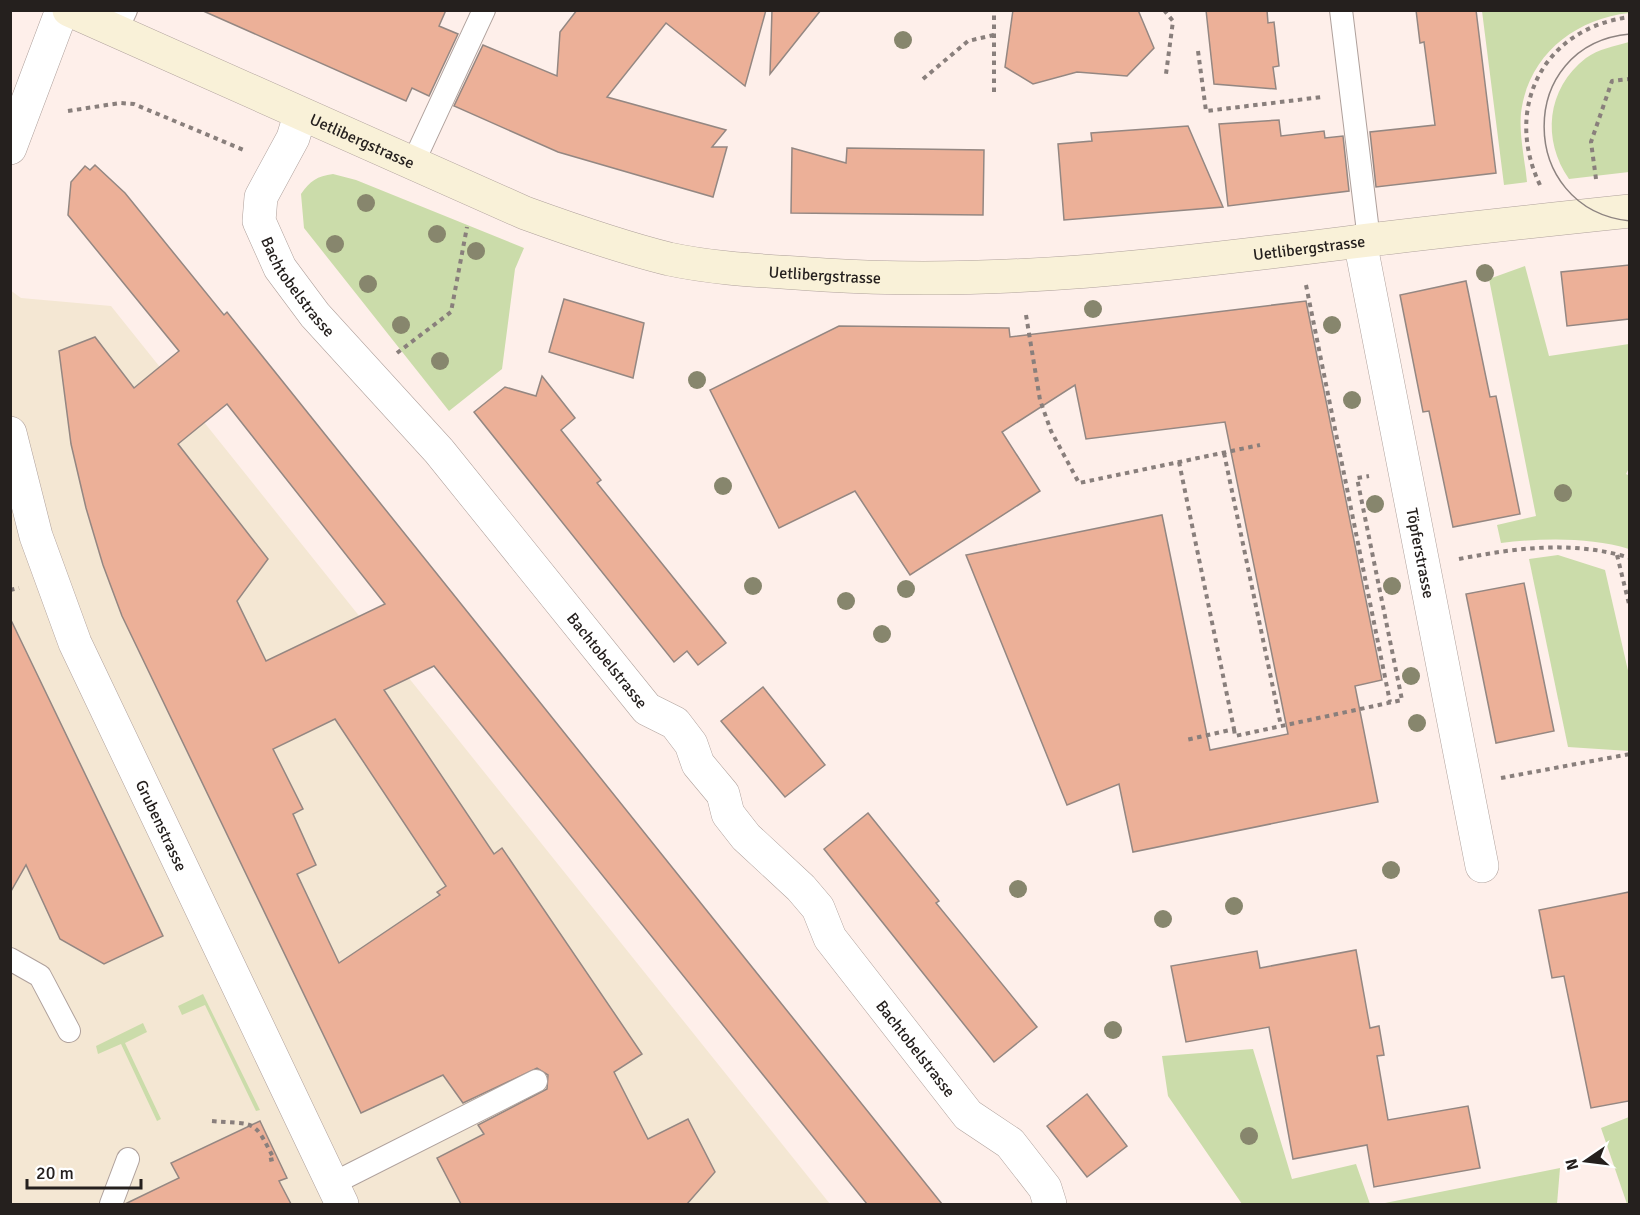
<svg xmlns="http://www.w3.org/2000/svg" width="1640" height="1215" font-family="Signika,sans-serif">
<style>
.industrial{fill:#f4e7d3}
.green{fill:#cbdcaa}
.building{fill:#ecb098;stroke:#948782;stroke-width:1.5;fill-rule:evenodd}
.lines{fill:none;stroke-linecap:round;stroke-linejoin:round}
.lane-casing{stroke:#afa19c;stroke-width:24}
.street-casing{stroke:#afa19c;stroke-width:34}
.secondary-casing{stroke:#afa19c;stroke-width:34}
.path{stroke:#897f7c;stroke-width:4;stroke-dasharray:4.5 4.5;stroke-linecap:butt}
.lane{stroke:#fff;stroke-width:22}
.street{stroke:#fff;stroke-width:33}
.secondary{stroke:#f9f1d8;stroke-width:33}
.tram{stroke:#8d8380;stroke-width:1.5}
.tree{fill:#87866d}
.labels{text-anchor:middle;stroke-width:4.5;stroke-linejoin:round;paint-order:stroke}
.street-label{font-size:16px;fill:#25201e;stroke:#fff}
</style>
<rect width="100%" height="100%" fill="#feefea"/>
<polygon class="industrial" points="10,290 21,298 111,306 830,1204 11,1204"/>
<g class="green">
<path d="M1482,11H1629V13C1574,19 1528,56 1521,113C1519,136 1525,160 1527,182L1504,185Z"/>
<path d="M1629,42V172L1569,179C1542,140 1546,89 1586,58C1598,49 1615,46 1629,42Z"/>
<path d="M333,174L356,180L524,248L515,269L502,369L449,411L304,228L301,194C310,181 317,176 333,174Z"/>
<path d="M1525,266L1549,356L1629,344L1630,466L1626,474L1630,476L1629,549C1590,537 1542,538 1501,543L1497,525L1536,516L1489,279Z"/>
<polygon points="1558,555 1605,570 1629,675 1629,751 1568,747 1529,559"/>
<polygon points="203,994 260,1110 256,1111 205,1005 182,1015 178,1006"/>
<polygon points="143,1023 147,1032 125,1043 161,1119 157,1121 121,1044 98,1054 96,1046"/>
<polygon points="1253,1049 1292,1179 1356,1164 1370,1204 1242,1204 1168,1096 1162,1056"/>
<polygon points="1629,1117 1630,1204 1627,1204 1601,1128"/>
<polygon points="1560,1168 1557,1204 1380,1204"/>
</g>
<g class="building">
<polygon points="201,10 446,10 439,26 458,34 429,96 412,88 406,101"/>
<polygon points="577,10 766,10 745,86 666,23 607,97 726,130 712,147 727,147 713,197 558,152 454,106 483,45 557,76 560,32"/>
<polygon points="772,10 821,10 770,74"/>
<polygon points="1013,10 1138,10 1154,48 1127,76 1077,72 1033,84 1005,67"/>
<polygon points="1206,10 1267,10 1268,23 1274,22 1279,66 1273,67 1276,89 1214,84"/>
<polygon points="1416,10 1476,10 1496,173 1376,187 1370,132 1435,125 1424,42 1420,43"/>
<polygon points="1279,120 1281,136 1324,131 1325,138 1343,136 1349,191 1228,206 1219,124"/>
<polygon points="1188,126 1223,207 1064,220 1058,144 1092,141 1091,133"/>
<polygon points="792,148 846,163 847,148 984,150 983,215 791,213"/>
<path d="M95,165L125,193L224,315L227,312L942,1204H867L434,666L384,690L494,854L502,848L642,1054L614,1072L648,1139L688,1119L715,1172L687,1204H461L437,1158L484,1134L478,1125L547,1089L548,1075L537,1068L463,1103L443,1075L361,1113L122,616L103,565L86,508L71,444L59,351L95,337L134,388L179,351L68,215L71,182L85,166L90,170ZM227,404L385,604L266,661L237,601L268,559L178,444ZM335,719L446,886L437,892L440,895L339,963L297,874L316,865L293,814L303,809L273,749Z"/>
<polygon points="1629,265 1629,319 1567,326 1561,272"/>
<polygon points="1466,281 1490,397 1496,396 1520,514 1453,527 1429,411 1423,412 1400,295"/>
<polygon points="564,299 644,323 633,378 549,352"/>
<polygon points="1306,301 1382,680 1355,686 1378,802 1133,852 1119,784 1067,805 966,555 1162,515 1210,750 1288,734 1225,422 1086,439 1075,385 1002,432 1040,491 910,575 855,491 779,528 710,390 839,326 1009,328 1010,337"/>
<polygon points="542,376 575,418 561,430 601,480 597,483 726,643 698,665 687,651 674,662 474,412 505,387 536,396"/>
<polygon points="1524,583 1554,731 1496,743 1466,594"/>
<polygon points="10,618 163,936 104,964 60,939 26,865 10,893"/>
<polygon points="763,687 825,765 785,797 721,721"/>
<polygon points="868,813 939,901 936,903 1037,1027 994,1062 824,849"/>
<polygon points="1629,892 1629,1101 1591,1108 1564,976 1552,978 1539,910"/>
<polygon points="1356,950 1370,1028 1379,1026 1384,1055 1377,1056 1388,1120 1468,1106 1480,1168 1374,1187 1367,1145 1293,1159 1269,1027 1186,1042 1171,966 1257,951 1260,968"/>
<polygon points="1087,1094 1127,1146 1087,1177 1047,1126"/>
<polygon points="260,1121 287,1178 279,1181 291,1204 125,1204 179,1178 171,1163"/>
</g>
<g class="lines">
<g class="lane-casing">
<g id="lane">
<polyline points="1341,10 1369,240"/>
<polyline points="116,31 126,10"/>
<polyline points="413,163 484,10"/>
<polyline points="10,959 40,976 69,1031"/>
<polyline points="332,1184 536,1081"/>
<polyline points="111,1204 128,1159"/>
</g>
</g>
<g class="street-casing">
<g id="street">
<path id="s1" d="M300,115L293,138L261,197L259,221L280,268L315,315L439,451L647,709L675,723L691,744L698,764L723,794L728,814L746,837L801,888L818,908L830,938L968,1115L1010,1143L1045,1188L1050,1204"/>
<polyline points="10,148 62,10"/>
<path id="s2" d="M1360,241L1482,866"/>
<path id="s3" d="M10,433L36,536L75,643L342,1204"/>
</g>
</g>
<g class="secondary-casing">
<g id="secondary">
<path id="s4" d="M69,10L525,213C572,230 620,247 669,259C720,270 773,271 825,275C1002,286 1170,265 1345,243C1440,231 1535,221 1630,211"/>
</g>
</g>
<g class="path">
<polyline points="1164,10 1173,21 1166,74"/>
<polyline points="1198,51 1206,111 1322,97"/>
<polyline points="923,79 968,41 994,35"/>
<polyline points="994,92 994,10"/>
<polyline points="68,111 120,103 134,104 246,151"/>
<polyline points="1596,179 1591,142 1612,81 1630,79"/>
<path d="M1540,185C1503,108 1543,28 1630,17"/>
<polyline points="1306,285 1390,702"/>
<polyline points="1026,315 1040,400 1051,431 1079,483 1260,445"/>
<polyline points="397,353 451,312 467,227"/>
<polyline points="1224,453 1281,726"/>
<polyline points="1179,462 1234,729 1186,740"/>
<polyline points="1617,555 1630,608"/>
<path d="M1459,559C1516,548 1573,540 1630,558"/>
<polyline points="10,590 19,588"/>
<polyline points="1234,729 1235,736 1402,700 1357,478 1369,476"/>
<polyline points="1501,778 1630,754"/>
<path d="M212,1121C257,1125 253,1118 274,1159L269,1160"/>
</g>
<use href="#lane" class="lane"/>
<use href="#street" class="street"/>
<use href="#secondary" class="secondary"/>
<path class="tram" d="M1630,34C1515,44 1516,209 1630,221"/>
</g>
<g class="tree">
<circle cx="903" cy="40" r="9"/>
<circle cx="366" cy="203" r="9"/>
<circle cx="437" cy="234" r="9"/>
<circle cx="335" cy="244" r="9"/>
<circle cx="476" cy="251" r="9"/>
<circle cx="1485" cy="273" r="9"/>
<circle cx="368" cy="284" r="9"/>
<circle cx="1093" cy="309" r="9"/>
<circle cx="401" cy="325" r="9"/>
<circle cx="1332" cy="325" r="9"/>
<circle cx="440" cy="361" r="9"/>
<circle cx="697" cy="380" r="9"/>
<circle cx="1352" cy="400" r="9"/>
<circle cx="723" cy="486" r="9"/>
<circle cx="1563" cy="493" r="9"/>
<circle cx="1375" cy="504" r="9"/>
<circle cx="753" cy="586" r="9"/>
<circle cx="1392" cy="586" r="9"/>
<circle cx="906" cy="589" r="9"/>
<circle cx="846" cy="601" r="9"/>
<circle cx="882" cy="634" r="9"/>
<circle cx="1411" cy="676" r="9"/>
<circle cx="1417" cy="723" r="9"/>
<circle cx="1391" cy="870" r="9"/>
<circle cx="1018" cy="889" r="9"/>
<circle cx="1234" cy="906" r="9"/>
<circle cx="1163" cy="919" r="9"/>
<circle cx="1113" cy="1030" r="9"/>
<circle cx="1249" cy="1136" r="9"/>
</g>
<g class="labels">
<g class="street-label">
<text dy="6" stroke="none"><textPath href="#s4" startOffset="321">Uetlibergstrasse</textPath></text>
<text dy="6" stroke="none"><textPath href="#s4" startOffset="1293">Uetlibergstrasse</textPath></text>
<text dy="6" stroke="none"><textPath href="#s4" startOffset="807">Uetlibergstrasse</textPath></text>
<text dy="6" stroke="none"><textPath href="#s1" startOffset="192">Bachtobelstrasse</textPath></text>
<text dy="6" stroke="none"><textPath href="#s2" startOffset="318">Töpferstrasse</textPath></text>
<text dy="6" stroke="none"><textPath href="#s1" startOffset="678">Bachtobelstrasse</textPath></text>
<text dy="6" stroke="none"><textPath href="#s3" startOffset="422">Grubenstrasse</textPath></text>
<text dy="6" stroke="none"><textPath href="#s1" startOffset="1182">Bachtobelstrasse</textPath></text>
</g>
</g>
<rect width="1640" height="1215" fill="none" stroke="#25201e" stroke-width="24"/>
<g transform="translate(1586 1161) rotate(256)" stroke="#ffffff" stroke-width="4.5" paint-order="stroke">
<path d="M0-4.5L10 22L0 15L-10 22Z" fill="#25201e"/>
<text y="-9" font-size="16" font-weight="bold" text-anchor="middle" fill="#25201e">N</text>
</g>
<path d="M27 1179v9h114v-9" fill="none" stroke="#25201e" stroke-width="3"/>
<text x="36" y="1179" font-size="18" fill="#25201e" stroke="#ffffff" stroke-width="4.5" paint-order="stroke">20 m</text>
</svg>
